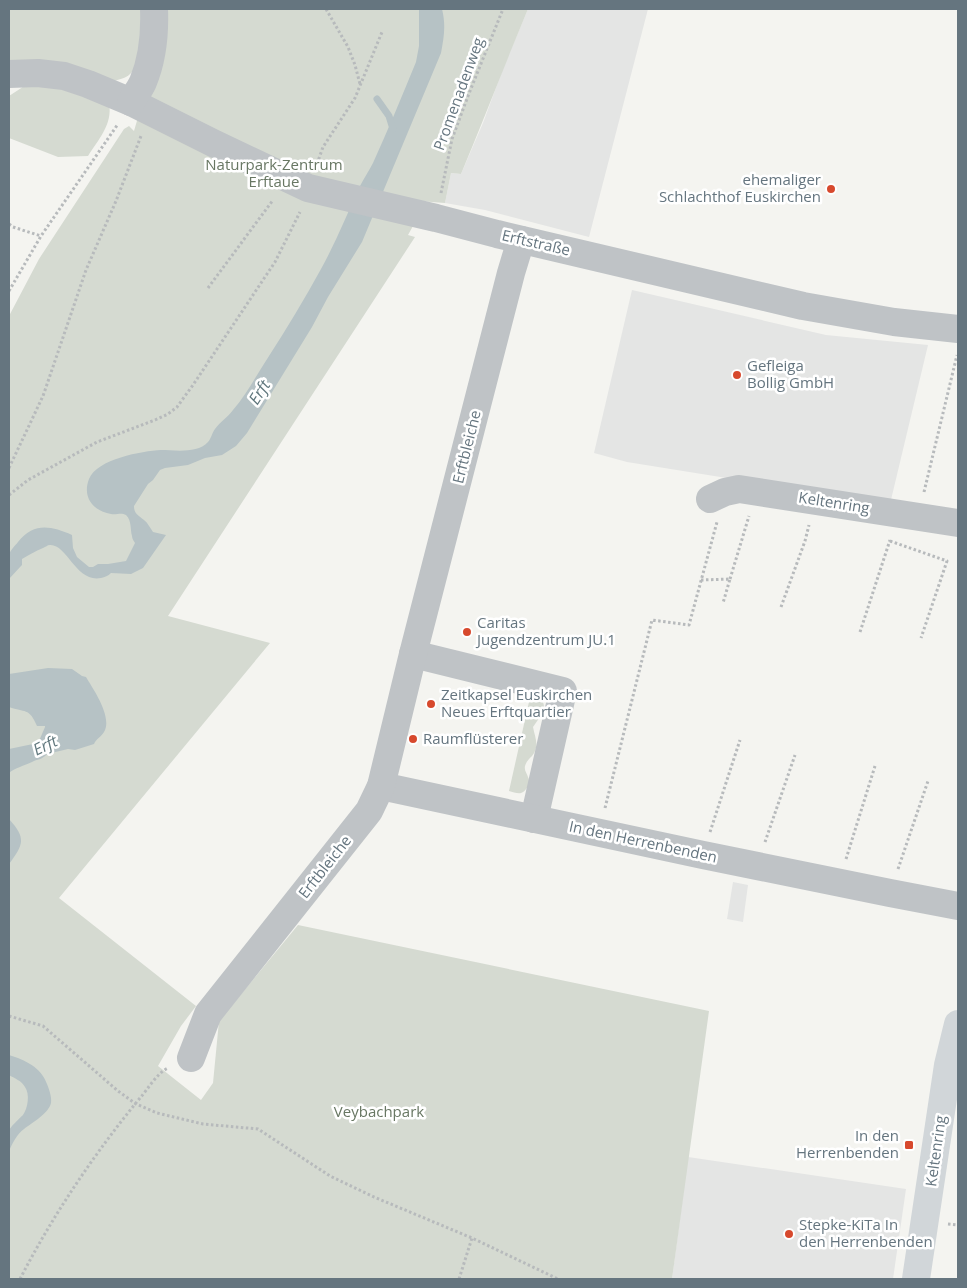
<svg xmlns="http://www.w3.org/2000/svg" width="967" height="1288" font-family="'Open Sans',sans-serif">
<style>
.built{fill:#e4e5e4}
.green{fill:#d5dad1}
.water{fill:#b6c2c5}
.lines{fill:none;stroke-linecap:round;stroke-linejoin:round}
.stream{stroke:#b6c2c5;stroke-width:7}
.path{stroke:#b7babc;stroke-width:3;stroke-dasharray:2.5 2.5;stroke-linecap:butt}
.minor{stroke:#bfc3c6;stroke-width:28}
.major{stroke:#d1d6d9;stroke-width:28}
.poi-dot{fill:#d7492d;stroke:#fff;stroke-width:2}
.labels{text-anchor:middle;stroke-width:5;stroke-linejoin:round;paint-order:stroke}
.street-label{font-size:15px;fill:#65757f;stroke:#fff}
.park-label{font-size:15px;fill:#687763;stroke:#fff}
.poi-label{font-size:15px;fill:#65757f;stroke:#fff;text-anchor:start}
.water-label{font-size:16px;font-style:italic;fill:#60777d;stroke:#fff}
</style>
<rect width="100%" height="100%" fill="#f4f4f0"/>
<g class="built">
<polygon points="528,9 648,9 589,237 485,210 445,203 451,173 461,174 483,123 504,66"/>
<polygon points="632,290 826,335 928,345 890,504 627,462 594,453"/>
<polygon points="733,882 748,885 743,922 727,919"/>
<polygon points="688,1157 906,1189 893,1279 672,1279"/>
</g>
<g class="green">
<path d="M9,9H143C142,24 143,61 132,72C127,78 121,79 114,81L9,66Z"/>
<path d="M161,9H528C505,64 484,119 461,174L451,173L445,203L419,201L413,226L408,235L415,237L168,616L270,643L59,898L196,1006L181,1026L158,1066L201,1100L213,1083L219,1021L298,925L709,1011L672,1279H9V316L39,259L124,129L129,126L134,131L155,59Z"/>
<path d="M39,81L109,104C113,124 98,140 88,156L58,157L9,138V96L29,83Z"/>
<path d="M531,693C540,696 545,700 544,711L533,727C535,738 540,746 532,756C529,759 526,762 525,766C524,771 527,773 528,777C531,782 527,791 521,793C518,794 513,792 509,791Z"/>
</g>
<g class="water">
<path d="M419,9H442C446,25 444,37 441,53L362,242L328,297L312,327L247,433L236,446L222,455L205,458L188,465L165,468L160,470L153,480L148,484L134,506C134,514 138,515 144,520C148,523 150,528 153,532L166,535L143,568L131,574L111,573C108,576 105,577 101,578C76,583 67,544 50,545C47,545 46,547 43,548C35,551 29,555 22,559V565L21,566L9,579C9,572 7,560 9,555C10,550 16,545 18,542C34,522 51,526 72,535L73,548L77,557L89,567H93L98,564H108L126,561L135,543C134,541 132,539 132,536C130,529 132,521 126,515C121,512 117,515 111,514C93,511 82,497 89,479C97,459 142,451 161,450C174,450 197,454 208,442C211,439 212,433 215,429C220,422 228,417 233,410C247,394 257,374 269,356C287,328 305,298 321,269C336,242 347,214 360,186C364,178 369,171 373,163C388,130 402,96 416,62L419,46Z"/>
<path d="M48,668L72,669L82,676L86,677C93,689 113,717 104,732C101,737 96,739 94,744L75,750L68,749L47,754C42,760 37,759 32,762C25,765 13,769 9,773V749L33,744L39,741L45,727V726H37C29,707 25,713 9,707V674Z"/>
<path d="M9,819C26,838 24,844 9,864Z"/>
<path d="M9,1055C25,1060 41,1067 47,1084C49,1089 52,1097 51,1103C49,1113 32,1123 24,1129C17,1134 12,1144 9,1151V1130C13,1124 18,1120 23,1115C28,1108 30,1094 25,1087C22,1081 14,1078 9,1075Z"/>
</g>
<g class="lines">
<polyline class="stream" points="377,99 389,116 393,129"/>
<g class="path">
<polyline points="326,9 348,47 355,65 360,84"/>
<polyline points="317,164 323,147 355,98 382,32"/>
<polyline points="441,193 452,139 468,96 503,9"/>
<polyline points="9,224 13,227 41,236"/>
<polyline points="208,288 273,200"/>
<polyline points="9,291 41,236 118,124"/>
<polyline points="9,468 43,396 86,270 116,201 141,136"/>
<polyline points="924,492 957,355"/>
<polyline points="9,495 28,480 97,442 155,420 168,414 177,407 193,385 275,262 300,212"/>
<polyline points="890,541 947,561 921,638"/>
<polyline points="730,579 749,516"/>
<polyline points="701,580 730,579 723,603"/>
<polyline points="781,607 805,541 809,525"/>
<polyline points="860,632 890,540"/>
<polyline points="605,808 652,620 689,625 717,522"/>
<polyline points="710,832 740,740"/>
<polyline points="765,842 795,755"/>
<polyline points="846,859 875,766"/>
<polyline points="898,869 928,781"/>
<polyline points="9,1016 43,1026 118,1091 136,1104 157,1113 203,1124 258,1129 330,1176 374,1197 472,1238 558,1279"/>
<polyline points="948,1224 958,1225"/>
<path d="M20,1279C53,1215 94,1154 140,1098C148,1089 157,1073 168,1068"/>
<polyline points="459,1279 472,1238"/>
</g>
<g class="minor">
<polyline points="9,74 38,73 64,76 88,84 131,102 213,143 308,188 436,218 497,234 803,306 894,322 958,329"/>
<path d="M131,102C135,95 140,89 143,82C153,58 155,34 154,9"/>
<polyline points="710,499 725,492 739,489 958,523"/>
<polyline points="413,654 563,691 534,819"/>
<polyline points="381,786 703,855 890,893 958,906"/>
<polyline points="191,1058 208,1014 369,811 381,786 413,654 511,273 521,240"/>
</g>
<polyline class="major" points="916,1279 948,1065 958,1024"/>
</g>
<g class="poi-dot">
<circle cx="831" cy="189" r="5"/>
<circle cx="737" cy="375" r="5"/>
<circle cx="467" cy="632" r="5"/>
<circle cx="431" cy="704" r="5"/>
<circle cx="413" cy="739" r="5"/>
<rect x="904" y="1140" width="10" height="10" rx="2.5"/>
<circle cx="789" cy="1234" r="5"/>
</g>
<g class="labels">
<g class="street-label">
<text transform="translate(459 94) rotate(-70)" y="5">Promenadenweg</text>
<text transform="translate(536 243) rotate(13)" y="5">Erftstraße</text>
<text transform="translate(467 447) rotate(-76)" y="5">Erftbleiche</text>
<text transform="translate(834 503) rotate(9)" y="5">Keltenring</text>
<text transform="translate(643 842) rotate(12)" y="5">In den Herrenbenden</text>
<text transform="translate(325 867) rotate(-52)" y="5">Erftbleiche</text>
<text transform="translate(936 1151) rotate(-82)" y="5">Keltenring</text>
</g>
<g class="park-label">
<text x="274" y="170">Naturpark-Zentrum<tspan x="274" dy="17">Erftaue</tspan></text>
<text x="379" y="1117">Veybachpark</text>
</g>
<g class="poi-label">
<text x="821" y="185" text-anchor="end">ehemaliger<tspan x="821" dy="17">Schlachthof Euskirchen</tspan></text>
<text x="747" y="371">Gefleiga<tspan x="747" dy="17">Bollig GmbH</tspan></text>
<text x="477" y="628">Caritas<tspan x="477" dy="17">Jugendzentrum JU.1</tspan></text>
<text x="441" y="700">Zeitkapsel Euskirchen<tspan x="441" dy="17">Neues Erftquartier</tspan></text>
<text x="423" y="744">Raumflüsterer</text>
<text x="899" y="1141" text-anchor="end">In den<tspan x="899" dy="17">Herrenbenden</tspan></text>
<text x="799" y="1230">Stepke-KiTa In<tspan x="799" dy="17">den Herrenbenden</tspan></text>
</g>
<g class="water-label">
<text transform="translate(259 392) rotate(-57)" y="6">Erft</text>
<text transform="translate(45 745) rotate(-26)" y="6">Erft</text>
</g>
</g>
<rect width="967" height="1288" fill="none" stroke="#65757f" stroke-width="20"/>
</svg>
